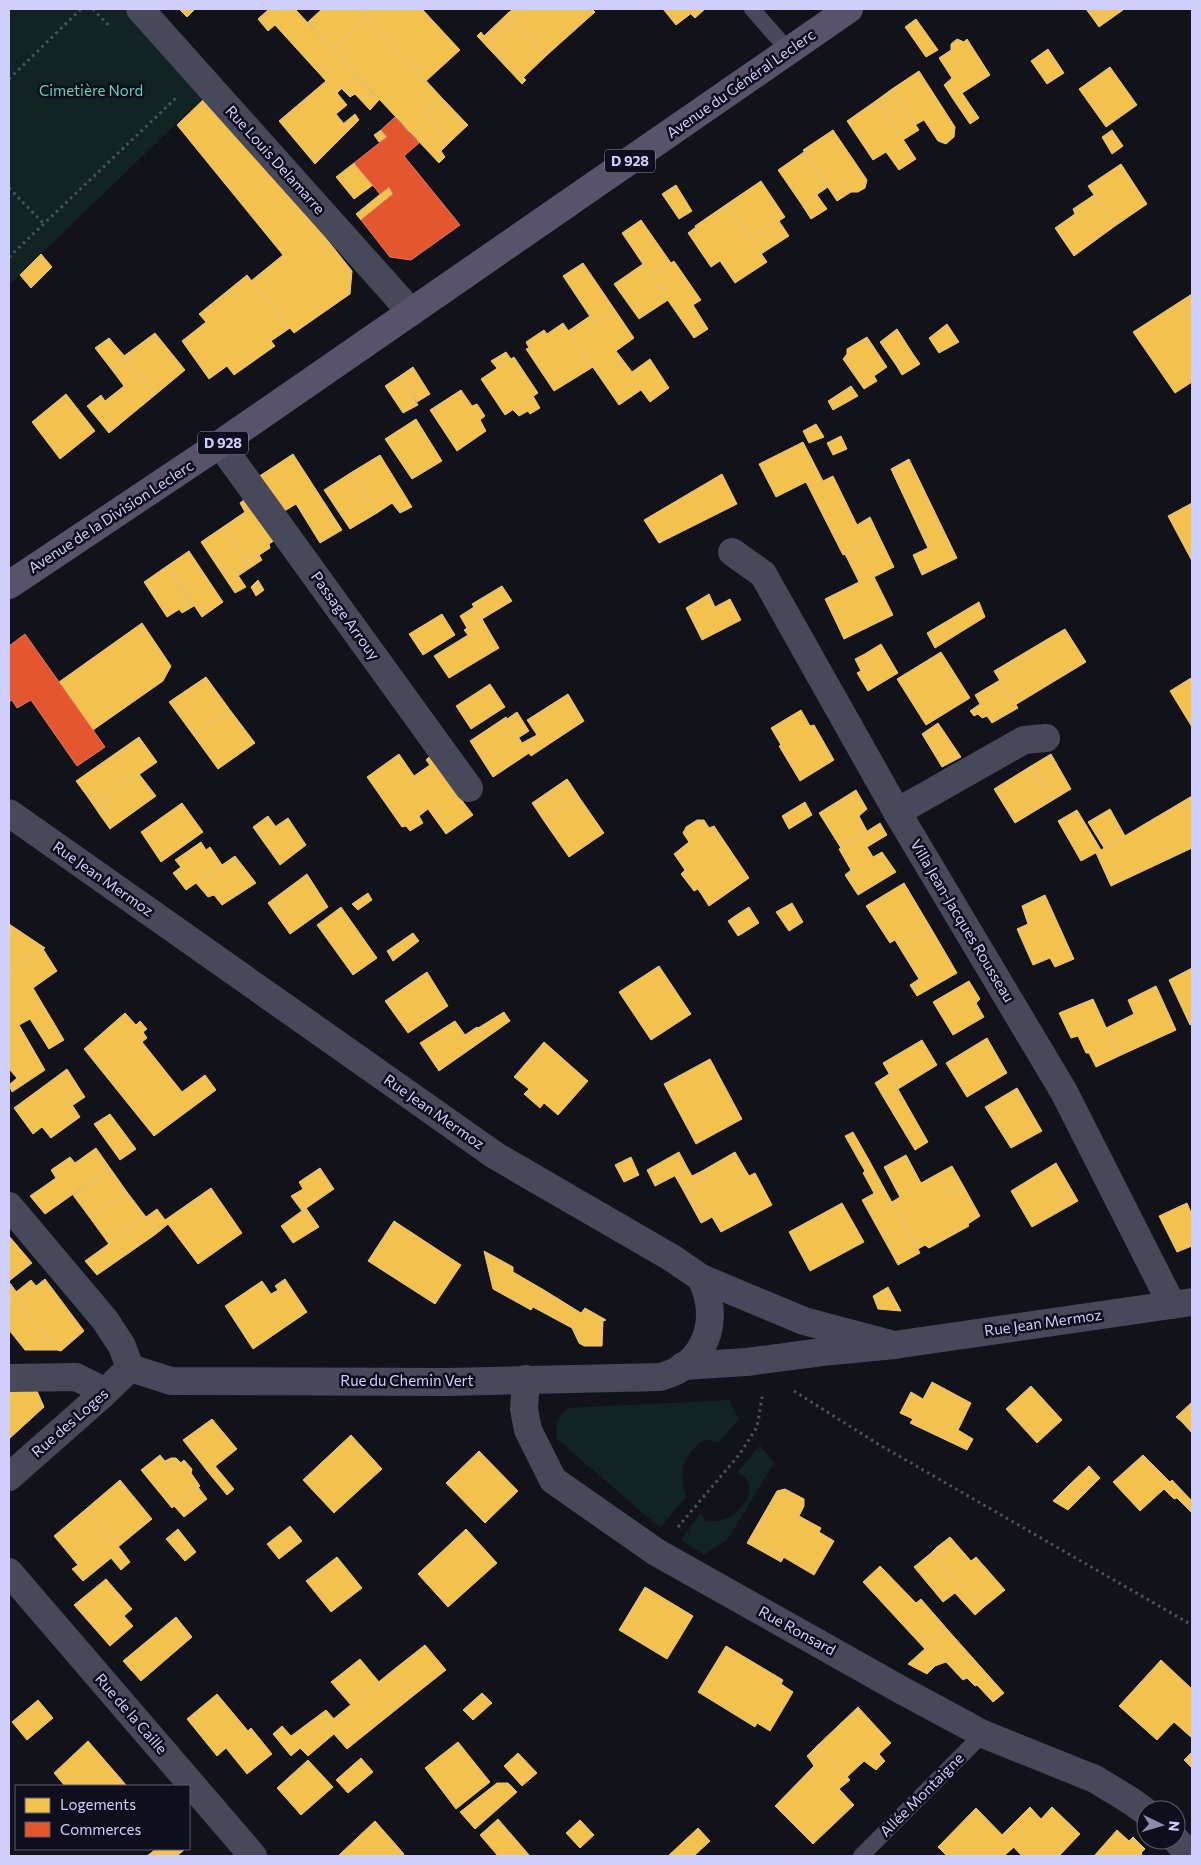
<svg xmlns="http://www.w3.org/2000/svg" width="1201" height="1865" font-family="Commissioner,sans-serif">
<style>
.green{fill:#112323}
.homes{fill:#f2c14e;stroke:#e8c582}
.shops{fill:#e4572e;stroke:#de7b6b}
.lines{fill:none;stroke-linecap:round;stroke-linejoin:round}
.path{stroke:#485660;stroke-width:3;stroke-dasharray:2.5 4;stroke-linecap:butt}
.service{stroke:#474859;stroke-width:16}
.minor{stroke:#474859;stroke-width:28}
.primary{stroke:#59526b;stroke-width:28}
.labels{text-anchor:middle;stroke-width:5;stroke-linejoin:round;paint-order:stroke}
.shield{fill:#0f0e1d;stroke:#9694b8;stroke-width:1}
.shield-label{font-size:14px;font-weight:bold;fill:#d0cefa}
.street-label{font-size:15px;fill:#d0cefa;stroke:#0f0e1d}
.park-label{font-size:15px;fill:#63d2ae;stroke:#0f0e1d}
</style>
<rect width="100%" height="100%" fill="#12121a"/>
<g class="green">
<polygon points="9,9 127,9 206,95 9,285"/>
<path d="M729,1400L739,1419L718,1443C714,1442 709,1440 706,1440C702,1440 699,1443 696,1446C680,1462 680,1476 686,1497L660,1528L556,1438L557,1422L567,1408Z"/>
<path d="M760,1445L774,1463L728,1539L704,1555L681,1540L701,1513L706,1521C712,1521 717,1522 722,1520C737,1516 756,1496 747,1480C745,1477 741,1474 738,1472Z"/>
</g>
<g class="homes">
<polygon points="179,9 195,9 187,17"/>
<polygon points="269,9 295,9 335,52 316,70 275,25 268,31 258,19"/>
<polygon points="322,9 359,9 368,17 333,50 308,22"/>
<polygon points="361,9 422,9 460,50 426,81 360,10"/>
<polygon points="513,9 524,9 513,19 508,13"/>
<polygon points="524,9 592,9 595,12 547,55 513,19"/>
<polygon points="663,9 697,9 676,25"/>
<polygon points="697,9 705,9 695,18 691,14"/>
<polygon points="1086,9 1112,9 1094,20"/>
<polygon points="1112,9 1122,9 1123,10 1099,27 1094,20"/>
<polygon points="508,13 513,19 489,41 484,36"/>
<polygon points="368,17 442,98 425,113 451,141 441,151 445,157 439,163 333,50"/>
<polygon points="513,19 547,55 523,78 489,41"/>
<polygon points="916,19 938,50 926,57 905,27"/>
<polygon points="481,32 484,36 526,80 522,84 477,36"/>
<polygon points="957,39 964,42 967,39 990,75 953,99 944,85 952,78 939,58 951,50 951,44"/>
<polygon points="1048,49 1064,73 1047,84 1031,61"/>
<polygon points="335,52 356,75 337,93 347,105 336,114 349,130 315,164 279,121 326,81 316,70"/>
<polygon points="1110,67 1137,105 1106,127 1079,89"/>
<polygon points="919,71 955,127 954,137 946,144 938,141 924,120 915,125 892,89"/>
<polygon points="356,75 379,100 370,110 355,94 350,97 341,88"/>
<polygon points="892,89 919,130 903,140 877,100"/>
<polygon points="962,93 979,118 970,124 953,99"/>
<polygon points="207,96 302,208 352,271 350,294 294,333 251,281 283,255 177,125"/>
<polygon points="442,98 468,125 451,141 425,113"/>
<polygon points="877,100 916,159 899,170 886,152 873,160 847,121"/>
<polygon points="355,114 359,120 349,130 343,124"/>
<polygon points="381,130 387,137 379,142 374,135"/>
<polygon points="833,130 867,180 865,188 858,192 851,192 844,181 829,189 803,150"/>
<polygon points="1112,130 1123,146 1112,154 1102,137"/>
<polygon points="804,152 828,187 802,205 778,170"/>
<polygon points="354,163 373,185 354,199 336,177"/>
<polygon points="1121,164 1147,204 1115,226 1088,186"/>
<polygon points="761,181 785,217 751,239 727,204"/>
<polygon points="844,181 851,192 837,201 829,189"/>
<polygon points="676,185 692,211 679,219 662,194"/>
<polygon points="389,187 393,194 361,220 356,214"/>
<polygon points="817,195 827,209 811,219 802,205"/>
<polygon points="1094,195 1115,226 1074,256 1055,228 1075,214 1073,209"/>
<polygon points="727,204 767,262 735,283 720,261 711,267 688,233 696,227 695,226"/>
<polygon points="641,220 671,263 651,276 622,233"/>
<polygon points="779,221 789,236 761,254 751,239"/>
<polygon points="41,254 52,267 31,288 20,275"/>
<polygon points="674,261 701,300 693,305 708,329 694,338 651,276"/>
<polygon points="583,263 615,310 595,324 563,276"/>
<polygon points="643,264 668,300 639,319 614,284"/>
<polygon points="247,275 290,328 271,341 275,346 234,375 227,366 209,379 182,341 206,322 199,314"/>
<polygon points="1192,294 1192,314 1187,318 1178,303"/>
<polygon points="1178,303 1187,318 1192,314 1192,382 1175,393 1133,332"/>
<polygon points="615,310 634,338 616,351 632,372 650,359 669,388 650,402 641,390 619,405 568,331 590,316 595,324"/>
<polygon points="563,323 593,367 554,391 526,349 529,348 526,342 544,330 547,334"/>
<polygon points="947,324 959,342 939,353 929,338"/>
<polygon points="897,329 913,354 896,365 880,342"/>
<polygon points="155,333 185,370 155,395 124,356"/>
<polygon points="867,337 887,367 874,376 877,381 864,389 843,359 847,354 847,349"/>
<polygon points="109,338 127,359 112,370 95,348"/>
<polygon points="506,352 511,359 497,368 491,361"/>
<polygon points="913,354 920,364 902,375 896,365"/>
<polygon points="514,357 538,393 505,415 481,379"/>
<polygon points="127,359 155,395 109,433 87,406 101,395 105,401 124,386 112,370"/>
<polygon points="413,367 430,394 417,402 400,376"/>
<polygon points="400,376 418,405 403,413 385,386"/>
<polygon points="851,386 858,396 833,410 828,401"/>
<polygon points="461,390 472,406 477,404 485,416 480,420 486,431 457,451 430,410"/>
<polygon points="66,394 95,431 60,459 32,422"/>
<polygon points="533,396 540,408 530,414 528,411 519,416 513,410"/>
<polygon points="416,419 442,461 412,479 385,439"/>
<polygon points="816,424 824,437 809,443 803,431"/>
<polygon points="841,436 847,449 833,455 827,443"/>
<polygon points="803,442 823,481 833,476 857,525 870,517 879,536 843,555 806,482 776,497 759,464"/>
<polygon points="293,454 342,530 320,543 296,504 278,515 255,479"/>
<polygon points="380,455 412,507 400,513 392,503 377,513 352,472"/>
<polygon points="909,459 957,558 922,575 913,555 928,548 891,469"/>
<polygon points="352,472 377,513 350,529 324,490"/>
<polygon points="722,474 737,504 659,543 644,520"/>
<polygon points="248,497 275,540 269,544 270,548 247,563 223,527 245,512 240,503"/>
<polygon points="1192,503 1192,561 1168,516"/>
<polygon points="223,527 247,563 235,571 246,587 235,593 201,542"/>
<polygon points="879,536 894,567 874,577 893,615 844,639 825,599 859,582 845,554"/>
<polygon points="189,551 223,602 202,617 167,566"/>
<polygon points="259,555 262,560 250,568 247,563"/>
<polygon points="247,563 250,568 238,576 235,571"/>
<polygon points="167,566 191,602 167,617 144,582"/>
<polygon points="258,580 264,590 256,596 251,587"/>
<polygon points="502,586 512,601 482,619 472,604"/>
<polygon points="709,594 715,607 730,599 741,620 702,640 686,608"/>
<polygon points="191,602 194,606 182,613 179,609"/>
<polygon points="979,602 985,617 935,648 927,633"/>
<polygon points="474,607 482,619 467,628 460,616"/>
<polygon points="442,614 455,635 423,655 409,634"/>
<polygon points="482,619 499,648 449,678 434,656 468,635 464,630"/>
<polygon points="142,623 171,666 163,681 93,730 59,682"/>
<polygon points="1065,629 1086,662 1015,705 997,676 1048,644 1046,640"/>
<polygon points="1046,640 1048,644 997,676 994,671"/>
<polygon points="881,644 898,673 868,691 857,673 869,666 863,655"/>
<polygon points="941,652 970,698 926,725 897,679"/>
<polygon points="863,655 869,666 861,671 855,659"/>
<polygon points="206,677 230,710 194,736 169,702"/>
<polygon points="1191,678 1192,680 1192,727 1170,691"/>
<polygon points="1000,680 1018,708 992,723 987,716 982,718 978,714 974,716 970,711 980,704 975,695"/>
<polygon points="490,684 505,707 471,729 456,706"/>
<polygon points="568,694 584,721 531,756 529,753 493,777 470,741 506,717 522,743 537,735 527,720"/>
<polygon points="230,710 255,743 218,769 194,736"/>
<polygon points="801,710 810,726 814,725 834,760 800,781 779,746 781,745 771,728"/>
<polygon points="517,712 529,731 518,738 507,719"/>
<polygon points="938,723 961,757 942,767 922,734"/>
<polygon points="139,737 157,762 100,802 93,792 87,796 76,781"/>
<polygon points="399,754 414,776 430,765 426,760 429,757 473,815 446,834 428,809 419,816 423,823 410,831 406,826 402,827 367,777"/>
<polygon points="1051,754 1071,789 1053,800 1031,766"/>
<polygon points="1031,766 1053,800 1015,823 994,789"/>
<polygon points="139,774 156,796 110,829 100,815 106,811 100,802"/>
<polygon points="567,779 570,783 534,806 532,803"/>
<polygon points="570,783 579,797 544,821 534,806"/>
<polygon points="856,790 867,809 859,816 867,831 841,848 819,813"/>
<polygon points="93,792 100,802 94,806 87,796"/>
<polygon points="1192,796 1192,848 1111,886 1096,853"/>
<polygon points="579,797 604,833 569,857 544,821"/>
<polygon points="100,802 106,811 100,815 94,806"/>
<polygon points="805,802 812,815 789,829 782,816"/>
<polygon points="182,803 203,832 161,862 141,832"/>
<polygon points="1110,809 1125,836 1104,848 1088,822"/>
<polygon points="1077,810 1101,850 1081,861 1058,821"/>
<polygon points="268,816 276,827 260,837 253,827"/>
<polygon points="288,818 306,845 280,865 260,837"/>
<polygon points="697,820 704,820 709,828 714,826 749,878 709,906 698,889 694,891 681,874 685,870 674,854 689,842 683,833 686,827"/>
<polygon points="880,823 887,835 867,847 873,857 882,852 896,872 858,895 845,875 851,870 839,849"/>
<polygon points="201,842 206,850 210,847 222,865 186,890 173,873 181,867 175,860"/>
<polygon points="235,856 256,883 222,905 214,895 208,897 196,883"/>
<polygon points="307,874 328,907 290,934 268,903"/>
<polygon points="904,883 932,930 901,950 895,940 890,943 866,906"/>
<polygon points="368,893 372,900 358,910 352,904"/>
<polygon points="1045,895 1074,959 1055,967 1050,958 1033,965 1017,929 1028,924 1022,906"/>
<polygon points="792,903 803,922 789,931 776,912"/>
<polygon points="341,907 377,958 353,975 317,925"/>
<polygon points="749,907 759,923 743,933 735,916"/>
<polygon points="735,916 743,933 738,936 728,921"/>
<polygon points="9,924 45,948 9,974"/>
<polygon points="932,930 957,973 917,996 910,985 919,979 901,950"/>
<polygon points="413,933 419,941 393,961 387,951"/>
<polygon points="43,949 57,971 33,988 64,1040 49,1049 30,1019 19,1025 45,1070 12,1092 9,1085 17,1078 9,1069 9,974"/>
<polygon points="659,966 691,1014 651,1040 619,992"/>
<polygon points="1192,968 1192,1024 1190,1025 1169,980"/>
<polygon points="427,972 448,1006 408,1033 385,1001"/>
<polygon points="969,981 980,999 976,1003 984,1017 953,1035 933,1002"/>
<polygon points="1156,986 1176,1030 1119,1056 1106,1028 1134,1014 1128,1000"/>
<polygon points="1093,999 1119,1056 1096,1067 1089,1053 1086,1053 1078,1036 1071,1038 1059,1013"/>
<polygon points="504,1012 510,1021 486,1038 478,1028"/>
<polygon points="125,1013 136,1025 140,1021 147,1029 143,1032 147,1038 142,1042 182,1092 205,1075 216,1090 154,1136 84,1049"/>
<polygon points="455,1021 465,1035 477,1027 486,1038 439,1071 420,1043"/>
<polygon points="987,1038 1007,1073 967,1097 946,1063"/>
<polygon points="922,1040 937,1065 898,1089 883,1063"/>
<polygon points="544,1042 588,1081 558,1115 544,1103 540,1108 524,1094 529,1089 514,1077"/>
<polygon points="710,1059 742,1119 696,1144 664,1084"/>
<polygon points="67,1069 81,1091 69,1100 80,1117 51,1138 42,1127 33,1134 14,1108"/>
<polygon points="889,1074 899,1091 885,1100 875,1083"/>
<polygon points="1017,1088 1042,1131 1011,1148 985,1107"/>
<polygon points="81,1091 85,1097 73,1105 69,1100"/>
<polygon points="899,1091 928,1142 915,1150 885,1100"/>
<polygon points="110,1114 136,1149 120,1160 94,1124"/>
<polygon points="853,1132 870,1162 862,1166 845,1136"/>
<polygon points="96,1148 110,1168 45,1214 30,1196 56,1178 51,1170 70,1157 75,1163"/>
<polygon points="679,1152 688,1169 655,1186 647,1170"/>
<polygon points="735,1152 749,1176 755,1173 772,1205 721,1232 712,1217 707,1220 690,1186 706,1178 702,1171"/>
<polygon points="906,1155 921,1183 939,1173 951,1194 964,1187 980,1216 968,1224 969,1226 929,1248 925,1245 918,1249 892,1202 900,1197 884,1167"/>
<polygon points="631,1157 639,1175 624,1182 615,1165"/>
<polygon points="870,1162 884,1188 874,1193 863,1173 865,1171 862,1166"/>
<polygon points="1056,1163 1074,1194 1058,1202 1062,1210 1032,1227 1011,1191"/>
<polygon points="952,1166 964,1187 951,1194 939,1173"/>
<polygon points="110,1168 127,1192 90,1218 73,1195"/>
<polygon points="320,1168 334,1189 302,1211 291,1196 303,1189 299,1182"/>
<polygon points="688,1169 692,1176 702,1171 706,1178 683,1190 675,1176"/>
<polygon points="690,1186 707,1220 701,1223 683,1190"/>
<polygon points="211,1188 242,1233 198,1264 165,1220"/>
<polygon points="884,1188 920,1253 898,1265 862,1200"/>
<polygon points="127,1192 146,1217 109,1244 90,1218"/>
<polygon points="1074,1194 1078,1201 1062,1210 1058,1202"/>
<polygon points="842,1203 864,1242 810,1271 789,1232"/>
<polygon points="1187,1203 1192,1215 1192,1246 1177,1252 1159,1216"/>
<polygon points="306,1208 319,1227 293,1243 281,1226"/>
<polygon points="157,1209 168,1224 156,1234 146,1217"/>
<polygon points="146,1217 156,1234 97,1275 85,1261"/>
<polygon points="394,1221 461,1265 435,1304 368,1261"/>
<polygon points="9,1236 32,1263 9,1281"/>
<polygon points="484,1251 513,1267 513,1272 544,1290 531,1310 493,1289"/>
<polygon points="45,1279 84,1331 61,1351 57,1350 9,1289 9,1282 21,1298"/>
<polygon points="285,1279 307,1312 253,1349 225,1306 262,1281 271,1294 278,1290 275,1286"/>
<polygon points="31,1280 36,1286 21,1298 16,1292"/>
<polygon points="888,1287 901,1311 878,1309 873,1296"/>
<polygon points="9,1289 57,1350 25,1350 9,1330"/>
<polygon points="544,1290 581,1313 585,1308 606,1320 603,1321 602,1346 584,1346 579,1343 572,1328 533,1307"/>
<polygon points="932,1382 971,1403 958,1430 973,1439 967,1450 910,1423 913,1419 900,1413 911,1392 923,1399"/>
<polygon points="1031,1386 1062,1420 1037,1443 1006,1409"/>
<polygon points="37,1391 44,1407 9,1439 9,1392"/>
<polygon points="1192,1402 1192,1412 1182,1422 1176,1417"/>
<polygon points="1192,1412 1192,1433 1182,1422"/>
<polygon points="212,1419 237,1449 208,1472 183,1440"/>
<polygon points="351,1435 382,1469 334,1513 303,1480"/>
<polygon points="479,1451 518,1491 485,1523 446,1483"/>
<polygon points="160,1455 172,1470 184,1460 192,1469 191,1473 200,1486 172,1508 141,1470"/>
<polygon points="1143,1455 1170,1482 1172,1480 1192,1501 1192,1513 1177,1498 1174,1499 1164,1489 1140,1511 1113,1482"/>
<polygon points="171,1458 176,1458 181,1463 172,1470 165,1461"/>
<polygon points="215,1466 234,1489 227,1495 208,1472"/>
<polygon points="1089,1466 1100,1478 1079,1499 1067,1487"/>
<polygon points="120,1480 152,1519 118,1547 86,1509"/>
<polygon points="198,1487 207,1499 184,1517 174,1506"/>
<polygon points="1067,1487 1079,1499 1068,1510 1053,1501"/>
<polygon points="785,1489 804,1499 804,1506 799,1516 821,1528 819,1532 834,1541 814,1575 768,1548 765,1553 747,1543 777,1491"/>
<polygon points="86,1509 121,1550 83,1581 72,1569 78,1565 54,1536"/>
<polygon points="290,1526 302,1541 279,1559 267,1544"/>
<polygon points="178,1529 196,1552 185,1561 166,1539"/>
<polygon points="466,1529 497,1563 448,1607 418,1574"/>
<polygon points="950,1537 957,1545 944,1555 937,1547"/>
<polygon points="957,1545 971,1561 976,1557 1005,1590 984,1607 964,1584 960,1587 931,1553 937,1547 944,1555"/>
<polygon points="768,1548 784,1557 781,1562 765,1553"/>
<polygon points="121,1550 130,1562 121,1570 111,1558"/>
<polygon points="931,1553 960,1587 964,1584 984,1607 975,1615 955,1593 943,1602 914,1567"/>
<polygon points="337,1557 362,1588 331,1612 306,1581"/>
<polygon points="880,1566 916,1603 921,1599 947,1629 925,1649 863,1582"/>
<polygon points="106,1579 132,1609 124,1616 133,1626 110,1646 74,1605"/>
<polygon points="645,1587 693,1616 667,1659 619,1630"/>
<polygon points="176,1617 192,1637 141,1681 123,1661"/>
<polygon points="947,1629 1004,1693 993,1702 977,1685 975,1686 967,1678 963,1680 946,1662 935,1666 927,1674 908,1664"/>
<polygon points="425,1645 446,1670 413,1696 392,1671"/>
<polygon points="726,1646 783,1680 781,1684 793,1692 770,1731 757,1723 755,1727 698,1692"/>
<polygon points="360,1659 379,1682 351,1705 331,1682"/>
<polygon points="1161,1660 1192,1689 1192,1738 1174,1722 1157,1740 1119,1706"/>
<polygon points="392,1671 413,1696 347,1749 326,1725"/>
<polygon points="482,1693 492,1703 473,1720 463,1710"/>
<polygon points="217,1694 248,1731 251,1728 272,1754 247,1774 226,1748 217,1756 187,1719"/>
<polygon points="38,1700 53,1718 27,1740 12,1722"/>
<polygon points="858,1707 891,1743 879,1754 885,1761 876,1770 864,1761 847,1777 818,1745"/>
<polygon points="326,1710 334,1719 291,1756 273,1734 282,1726 291,1736"/>
<polygon points="326,1725 334,1734 308,1756 300,1748"/>
<polygon points="88,1741 127,1786 65,1786 54,1773"/>
<polygon points="458,1742 490,1782 456,1809 425,1768"/>
<polygon points="818,1745 850,1780 839,1789 854,1805 813,1844 775,1806 814,1766 810,1760 818,1753 814,1749"/>
<polygon points="814,1749 818,1753 810,1760 807,1756"/>
<polygon points="1192,1752 1192,1768 1184,1760"/>
<polygon points="518,1753 537,1773 522,1786 504,1766"/>
<polygon points="361,1758 373,1772 348,1793 336,1780"/>
<polygon points="308,1760 333,1787 301,1815 277,1788"/>
<polygon points="497,1783 508,1783 517,1792 475,1829 460,1812"/>
<polygon points="1030,1807 1041,1819 1052,1807 1080,1834 1059,1856 1022,1856 1002,1835"/>
<polygon points="976,1808 1014,1847 1004,1856 947,1856 938,1847"/>
<polygon points="498,1819 530,1856 498,1856 480,1835"/>
<polygon points="580,1820 594,1835 580,1848 566,1833"/>
<polygon points="375,1821 404,1854 402,1856 338,1856"/>
<polygon points="698,1828 710,1841 694,1856 668,1856"/>
<polygon points="1117,1830 1129,1841 1133,1837 1145,1849 1141,1853 1142,1854 1141,1856 1094,1856"/>
<polygon points="156,1849 185,1849 177,1856 147,1856"/>
</g>
<g class="shops">
<polygon points="395,117 419,143 404,156 460,225 411,260 390,257 361,220 393,194 389,187 380,194 354,163 387,137 381,130"/>
<polygon points="25,634 105,747 77,766 31,700 17,708 12,700 9,702 9,646"/>
</g>
<g class="lines">
<g class="path">
<polyline points="93,9 111,28"/>
<polyline points="9,79 81,9"/>
<polyline points="9,188 44,224"/>
<polyline points="9,257 176,98"/>
<polyline points="794,1391 878,1444 1192,1625"/>
<polyline points="678,1527 739,1455 757,1427 762,1398 761,1394"/>
</g>
<g class="service">
<polyline points="752,9 789,51"/>
<polyline points="861,1856 983,1734"/>
</g>
<g class="minor">
<polyline points="140,9 411,312"/>
<polyline points="220,444 469,788"/>
<polyline points="732,552 763,574 897,812 1064,1092 1172,1305"/>
<polyline points="897,812 1024,740 1046,738"/>
<polyline points="9,813 496,1156 672,1258 701,1278 804,1321 894,1345"/>
<polyline points="9,1206 105,1320 122,1346 130,1368"/>
<polyline points="683,1366 747,1362 822,1352 894,1345 1192,1302"/>
<path d="M130,1368L171,1381L448,1382L660,1377C707,1365 721,1319 701,1278"/>
<polyline points="9,1378 76,1377 94,1386 103,1394"/>
<polyline points="526,1379 524,1409 528,1430 553,1480 656,1552 903,1691 983,1734 1095,1779 1131,1801 1146,1812"/>
<polyline points="9,1477 103,1394 130,1368"/>
<polyline points="9,1572 253,1856"/>
<polyline points="1176,1840 1191,1856"/>
</g>
<polyline class="primary" points="9,585 220,444 849,9"/>
</g>
<g class="labels">
<g class="shield">
<rect x="605" y="149.5" width="50" height="23" rx="4"/>
<rect x="198" y="431.5" width="50" height="23" rx="4"/>
</g>
<g class="shield-label">
<text x="630" y="166">D 928</text>
<text x="223" y="448">D 928</text>
</g>
<g class="street-label">
<text transform="translate(741 84) rotate(-35)" y="5">Avenue du Général Leclerc</text>
<text transform="translate(275 160) rotate(48)" y="5">Rue Louis Delamarre</text>
<text transform="translate(111 517) rotate(-33)" y="5">Avenue de la Division Leclerc</text>
<text transform="translate(345 616) rotate(54)" y="5">Passage Arrouy</text>
<text transform="translate(103 879) rotate(35)" y="5">Rue Jean Mermoz</text>
<text transform="translate(962 921) rotate(59)" y="5">Villa Jean-Jacques Rousseau</text>
<text transform="translate(434 1112) rotate(35)" y="5">Rue Jean Mermoz</text>
<text transform="translate(1043 1323) rotate(-8)" y="5">Rue Jean Mermoz</text>
<text x="407" y="1386">Rue du Chemin Vert</text>
<text transform="translate(70 1423) rotate(-41)" y="5">Rue des Loges</text>
<text transform="translate(797 1631) rotate(29)" y="5">Rue Ronsard</text>
<text transform="translate(131 1714) rotate(49)" y="5">Rue de la Caille</text>
<text transform="translate(922 1795) rotate(-45)" y="5">Allée Montaigne</text>
</g>
<g class="park-label">
<text x="91" y="96">Cimetière Nord</text>
</g>
</g>
<rect width="1201" height="1865" fill="none" stroke="#d0cefa" stroke-width="20"/>
<rect x="15" y="1785" width="175" height="65" fill="#0f0e1d" stroke="#5c5b75"/>
<rect x="25" y="1798" width="25" height="15" fill="#f2c14e" stroke="#5c5b75"/>
<text x="60" y="1810" font-size="15" fill="#d0cefa">Logements</text>
<rect x="25" y="1822" width="25" height="15" fill="#e4572e" stroke="#5c5b75"/>
<text x="60" y="1835" font-size="15" fill="#d0cefa">Commerces</text>
<g transform="translate(1161 1825) rotate(95)"><circle r="24" fill="#0f0e1d" stroke="#5c5b75"/>
<path d="M0-4L9 19L0 12L-9 19Z" fill="#8e8cac"/>
<text y="-8" font-size="14" font-weight="bold" text-anchor="middle" fill="#d0cefa">N</text>
</g>
</svg>
